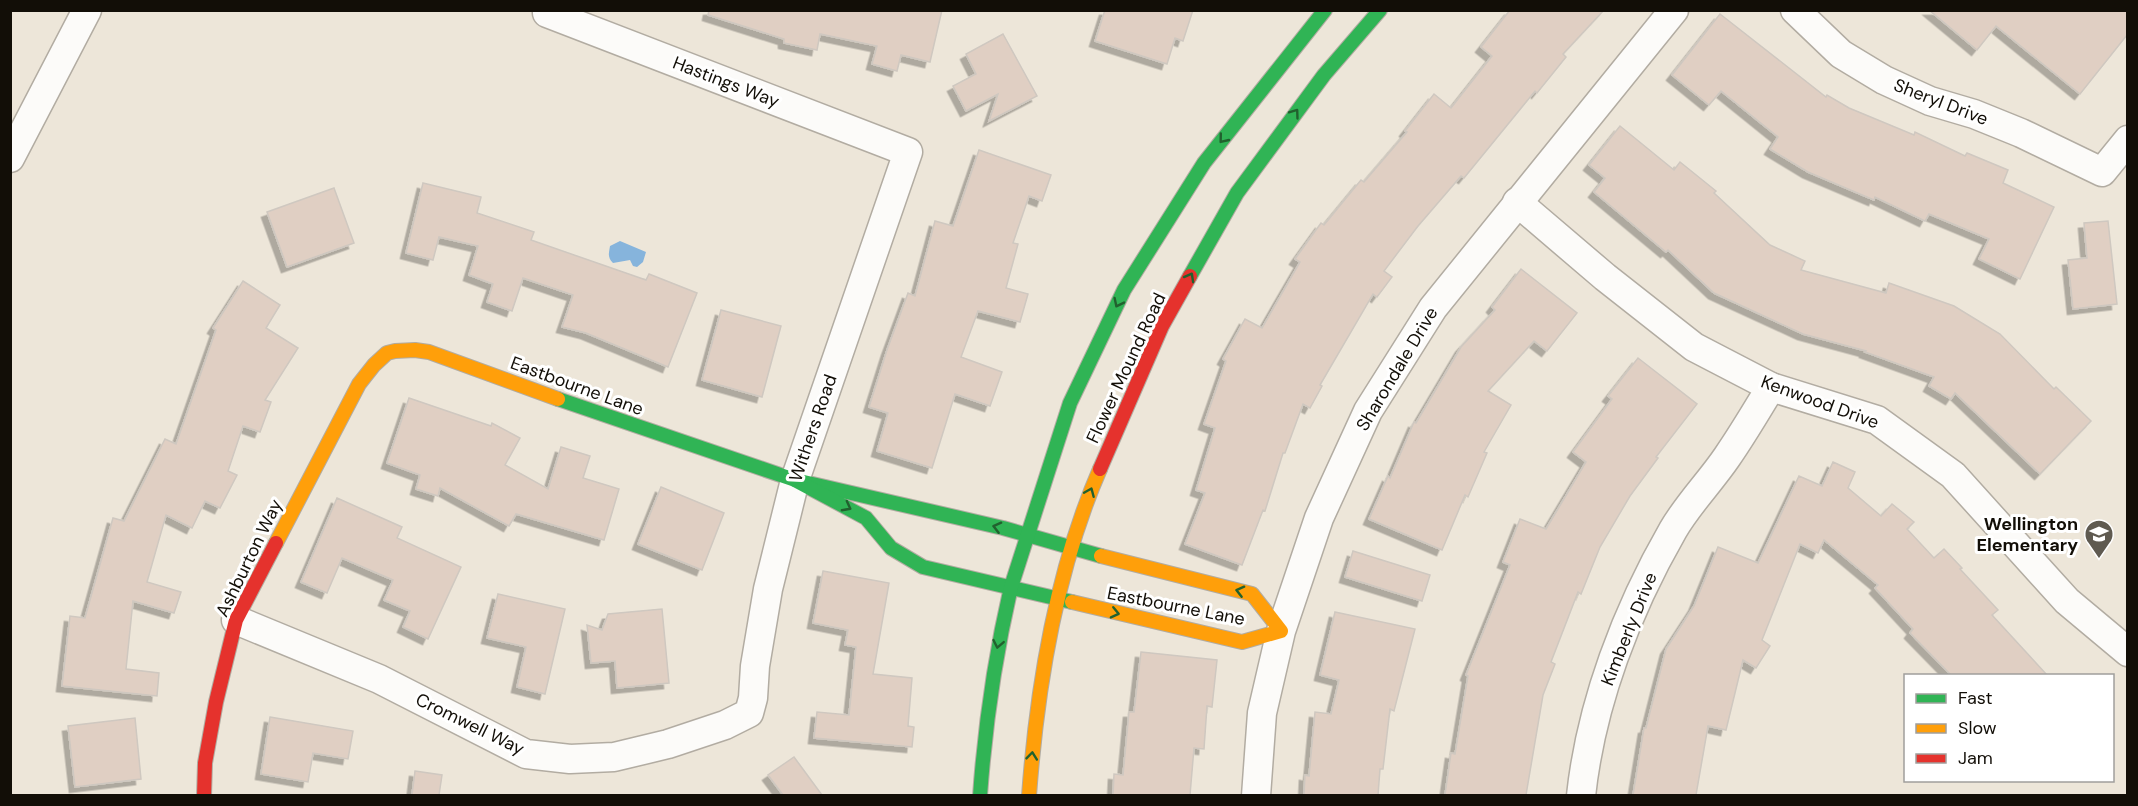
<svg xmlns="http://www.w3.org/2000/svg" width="2138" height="806" font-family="'DM Sans',sans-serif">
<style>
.water{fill:#86b4dc}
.building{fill:#e0cfc3;stroke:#cfc8c0;stroke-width:1.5;filter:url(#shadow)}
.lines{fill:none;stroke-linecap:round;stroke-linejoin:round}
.street-casing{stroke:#b2aca2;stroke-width:31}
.fast-casing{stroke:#b2aca2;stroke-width:16}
.slow-casing{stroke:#b2aca2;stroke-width:16}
.jam-casing{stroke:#b2aca2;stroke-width:16}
.street{stroke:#fcfbf9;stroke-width:28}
.fast{stroke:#30b455;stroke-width:14}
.slow{stroke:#ff9f0a;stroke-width:14}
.jam{stroke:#e5322d;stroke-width:14}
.oneway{stroke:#21612e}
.labels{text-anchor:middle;stroke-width:6;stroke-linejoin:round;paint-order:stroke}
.street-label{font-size:18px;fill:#120e07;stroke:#fff}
.poi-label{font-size:18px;font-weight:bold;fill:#120e07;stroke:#fff;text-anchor:end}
</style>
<defs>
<filter id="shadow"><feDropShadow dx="-5.5" dy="5.5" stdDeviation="0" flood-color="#0004"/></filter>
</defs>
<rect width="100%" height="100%" fill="#ede6d9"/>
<path class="water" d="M620,241L646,252L643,262L637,267L633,266L630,260L613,263C607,257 609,253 610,246Z"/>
<g class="building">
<polygon points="709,10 942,10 930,62 901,55 897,71 872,64 877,46 820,34 817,50 784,43 784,39 708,15"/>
<polygon points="1105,10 1193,10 1183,41 1175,38 1167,64 1095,41"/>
<polygon points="1510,10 1604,10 1563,54 1566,57 1537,93 1535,91 1464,178 1461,176 1418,226 1384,271 1392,277 1377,297 1373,294 1320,385 1322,386 1310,408 1303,404 1285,453 1283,453 1265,511 1263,510 1242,565 1185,544 1205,493 1196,490 1215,428 1204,424 1226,361 1223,359 1245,319 1262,328 1300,262 1295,259 1321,223 1324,225 1361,180 1364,182 1407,132 1405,131 1434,94 1451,108 1492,56 1481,47"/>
<polygon points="1929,10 2127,10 2127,35 2080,94 1996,26 1977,50"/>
<polygon points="1720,14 1826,97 1827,95 1849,108 1914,135 1915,132 1965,156 1967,153 2008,170 2003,183 2054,207 2020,279 1979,259 1989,239 1929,214 1925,221 1875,197 1874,200 1808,172 1770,149 1778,137 1721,91 1709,105 1672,75"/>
<polygon points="1003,34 1037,96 989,121 998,94 966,111 953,86 976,74 966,54"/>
<polygon points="1620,126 1674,170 1680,162 1716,191 1714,193 1770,245 1805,261 1801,270 1886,293 1889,283 1954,306 2000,334 2054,389 2056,387 2091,421 2040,474 1955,393 1951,399 1929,386 1934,377 1865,352 1866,351 1803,334 1714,293 1668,250 1666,252 1594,192 1605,178 1589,165"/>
<polygon points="979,150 1051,175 1042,201 1029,196 1013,243 1018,244 1006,288 1028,294 1020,322 978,311 961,357 1002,372 990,406 955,394 932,468 877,451 888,413 869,407 887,350 908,293 915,296 935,221 953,226"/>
<polygon points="423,183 481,197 477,213 534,232 531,240 646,280 649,274 697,293 668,367 586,333 562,327 573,295 523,278 512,311 487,302 493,284 469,275 478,246 439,237 433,260 406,253"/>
<polygon points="334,188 354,243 287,267 267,212"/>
<polygon points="2108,221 2117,304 2073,309 2068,260 2087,258 2084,223"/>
<polygon points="1521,269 1577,313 1547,351 1534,341 1488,391 1511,405 1484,452 1487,453 1468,497 1465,495 1442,550 1369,519 1388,476 1390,478 1414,422 1416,423 1461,347 1495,310 1492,307"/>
<polygon points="243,281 280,305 266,328 298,348 265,400 271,402 260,432 243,426 228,471 237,475 220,508 205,501 192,528 166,515 147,582 181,592 174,613 133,601 126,669 159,673 157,696 62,686 70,616 85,618 113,518 124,521 165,439 176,444 216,330 213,328"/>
<polygon points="721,310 781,326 762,397 702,380"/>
<polygon points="1638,358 1697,404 1656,457 1658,458 1630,496 1600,547 1581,594 1578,592 1551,662 1555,664 1543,695 1526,795 1445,795 1451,753 1455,754 1468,676 1466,675 1510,565 1503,562 1520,519 1546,529 1586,462 1573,452 1612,399 1608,396"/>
<polygon points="409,398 491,426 492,423 520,438 505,465 548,489 561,447 590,456 583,478 619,489 604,540 516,514 509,526 440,488 438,496 416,489 420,475 387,463"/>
<polygon points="1833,462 1855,472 1848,488 1881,516 1892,504 1914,522 1907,529 1934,558 1944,549 1962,568 1960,569 1998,610 1992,615 2047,675 1951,675 1910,633 1913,629 1875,588 1878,585 1824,540 1818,553 1800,544 1762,640 1770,646 1756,668 1743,660 1726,730 1708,726 1696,795 1633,795 1644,728 1646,728 1666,649 1694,606 1718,547 1758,563 1799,476 1822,486"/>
<polygon points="661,487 724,513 702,570 638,544"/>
<polygon points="337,498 402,527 397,538 461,567 428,639 403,627 410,611 384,600 393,580 342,558 327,593 301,582"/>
<polygon points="1353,551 1430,575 1422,601 1345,577"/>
<polygon points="823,571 889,583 873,674 912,678 908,726 914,727 912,747 814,738 817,712 849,715 856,647 845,645 848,630 813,623"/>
<polygon points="498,594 565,609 545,694 517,687 526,647 487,638"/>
<polygon points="662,609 669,683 617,688 615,661 591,663 587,625 602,630 608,614"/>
<polygon points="1335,612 1415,629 1394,711 1390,709 1383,769 1380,769 1378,795 1304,795 1305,775 1309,776 1315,712 1331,714 1339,680 1320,675"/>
<polygon points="1141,652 1217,660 1212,707 1207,706 1204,749 1194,748 1190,795 1113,795 1114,774 1123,775 1129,712 1134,712"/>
<polygon points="270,717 353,731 348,759 313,753 308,782 261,774"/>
<polygon points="135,718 141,779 75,787 68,726"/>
<polygon points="794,757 822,795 783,795 768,775"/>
<polygon points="415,771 442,775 439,795 412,795"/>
</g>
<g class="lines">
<g class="street-casing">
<g id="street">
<polyline points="1795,10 1841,54 1884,80 1930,101 1974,114 2021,133 2102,172 2128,140"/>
<polyline points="10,158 87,10"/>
<polyline points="1517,202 1605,277 1694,347 1771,387 1877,420 1953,475 2067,601 2128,652"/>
<polyline points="236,620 379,679 526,754 570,759 614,757 668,744 725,725 749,713 753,698 755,666 768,589 795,480 908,152 547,13 548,10"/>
<polyline points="1256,796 1262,713 1281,631 1319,518 1368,411 1433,308 1674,10"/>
<path d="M1581,796C1591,703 1627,610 1673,530C1688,504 1710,482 1727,457C1743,434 1757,410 1771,387"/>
</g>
</g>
<g class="fast-casing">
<g id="fast">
<polyline points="1190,276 1237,193 1324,75 1380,10"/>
<polyline points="558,399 795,480 1003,528 1101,556"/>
<polyline points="795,480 866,518 891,548 923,567 1072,602"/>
<path d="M980,796C985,725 995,656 1011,587L1070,403L1124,290L1204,163L1325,10"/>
</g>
</g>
<g class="slow-casing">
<g id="slow">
<polyline points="276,543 359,384 374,365 387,353 395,351 415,350 429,352 558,399"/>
<polyline points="1072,602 1242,642 1281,631 1252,594 1101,556"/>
<path d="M1029,796C1037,686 1056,570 1100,469"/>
</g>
</g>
<g class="jam-casing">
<g id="jam">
<polyline points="1100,469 1162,326 1190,276"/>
<polyline points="204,796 205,763 216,702 236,620 276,543"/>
</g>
</g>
<use href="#street" class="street"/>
<use href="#fast" class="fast"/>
<use href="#slow" class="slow"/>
<use href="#jam" class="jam"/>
</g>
<defs><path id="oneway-chevron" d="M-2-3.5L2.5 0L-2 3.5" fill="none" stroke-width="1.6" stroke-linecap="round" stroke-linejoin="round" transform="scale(1.5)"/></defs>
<g class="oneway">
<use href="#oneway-chevron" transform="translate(1295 113) rotate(-54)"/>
<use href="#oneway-chevron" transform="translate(1223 139) rotate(129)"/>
<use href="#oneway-chevron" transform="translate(1190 277) rotate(-61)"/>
<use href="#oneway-chevron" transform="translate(1118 303) rotate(116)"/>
<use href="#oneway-chevron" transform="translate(1090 492) rotate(-67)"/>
<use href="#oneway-chevron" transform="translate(847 507) rotate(28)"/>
<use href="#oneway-chevron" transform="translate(997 527) rotate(-166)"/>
<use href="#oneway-chevron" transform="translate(1240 591) rotate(-166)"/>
<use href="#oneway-chevron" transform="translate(1115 613) rotate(13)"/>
<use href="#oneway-chevron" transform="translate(998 644) rotate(101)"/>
<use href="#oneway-chevron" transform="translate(1032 756) rotate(-84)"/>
</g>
<defs>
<g id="school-pin" transform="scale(1.5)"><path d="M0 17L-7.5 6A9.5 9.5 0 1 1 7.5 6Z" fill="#5f5a50" stroke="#fff"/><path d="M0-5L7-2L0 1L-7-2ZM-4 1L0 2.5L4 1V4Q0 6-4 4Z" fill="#fff"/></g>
</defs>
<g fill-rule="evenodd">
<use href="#school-pin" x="2099" y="534"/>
</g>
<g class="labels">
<g class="street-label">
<text transform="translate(726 82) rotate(21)" y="6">Hastings Way</text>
<text transform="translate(1941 102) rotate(21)" y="6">Sheryl Drive</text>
<text transform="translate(1126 368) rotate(-65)" y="6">Flower Mound Road</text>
<text transform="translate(1397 369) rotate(-59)" y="6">Sharondale Drive</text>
<text transform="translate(577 386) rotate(20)" y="6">Eastbourne Lane</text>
<text transform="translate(1820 402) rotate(20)" y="6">Kenwood Drive</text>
<text transform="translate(813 428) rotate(-71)" y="6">Withers Road</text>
<text transform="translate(249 558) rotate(-64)" y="6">Ashburton Way</text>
<text transform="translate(1176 606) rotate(11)" y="6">Eastbourne Lane</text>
<text transform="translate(1629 629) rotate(-68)" y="6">Kimberly Drive</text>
<text transform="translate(470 724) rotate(26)" y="6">Cromwell Way</text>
</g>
<g class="poi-label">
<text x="2078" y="530">Wellington<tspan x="2078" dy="21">Elementary</tspan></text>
</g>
</g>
<rect width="2138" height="806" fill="none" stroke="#120e07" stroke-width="24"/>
<rect x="1904" y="674" width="210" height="108" fill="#ffffff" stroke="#a09f9c" stroke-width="1.5"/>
<rect x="1916" y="694" width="30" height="9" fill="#30b455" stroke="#a09f9c" stroke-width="1.5"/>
<text x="1958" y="704" font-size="18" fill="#120e07">Fast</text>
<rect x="1916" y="724" width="30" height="9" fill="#ff9f0a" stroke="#a09f9c" stroke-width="1.5"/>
<text x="1958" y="734" font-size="18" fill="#120e07">Slow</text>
<rect x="1916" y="754" width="30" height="9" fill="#e5322d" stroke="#a09f9c" stroke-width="1.5"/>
<text x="1958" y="764" font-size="18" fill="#120e07">Jam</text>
</svg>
